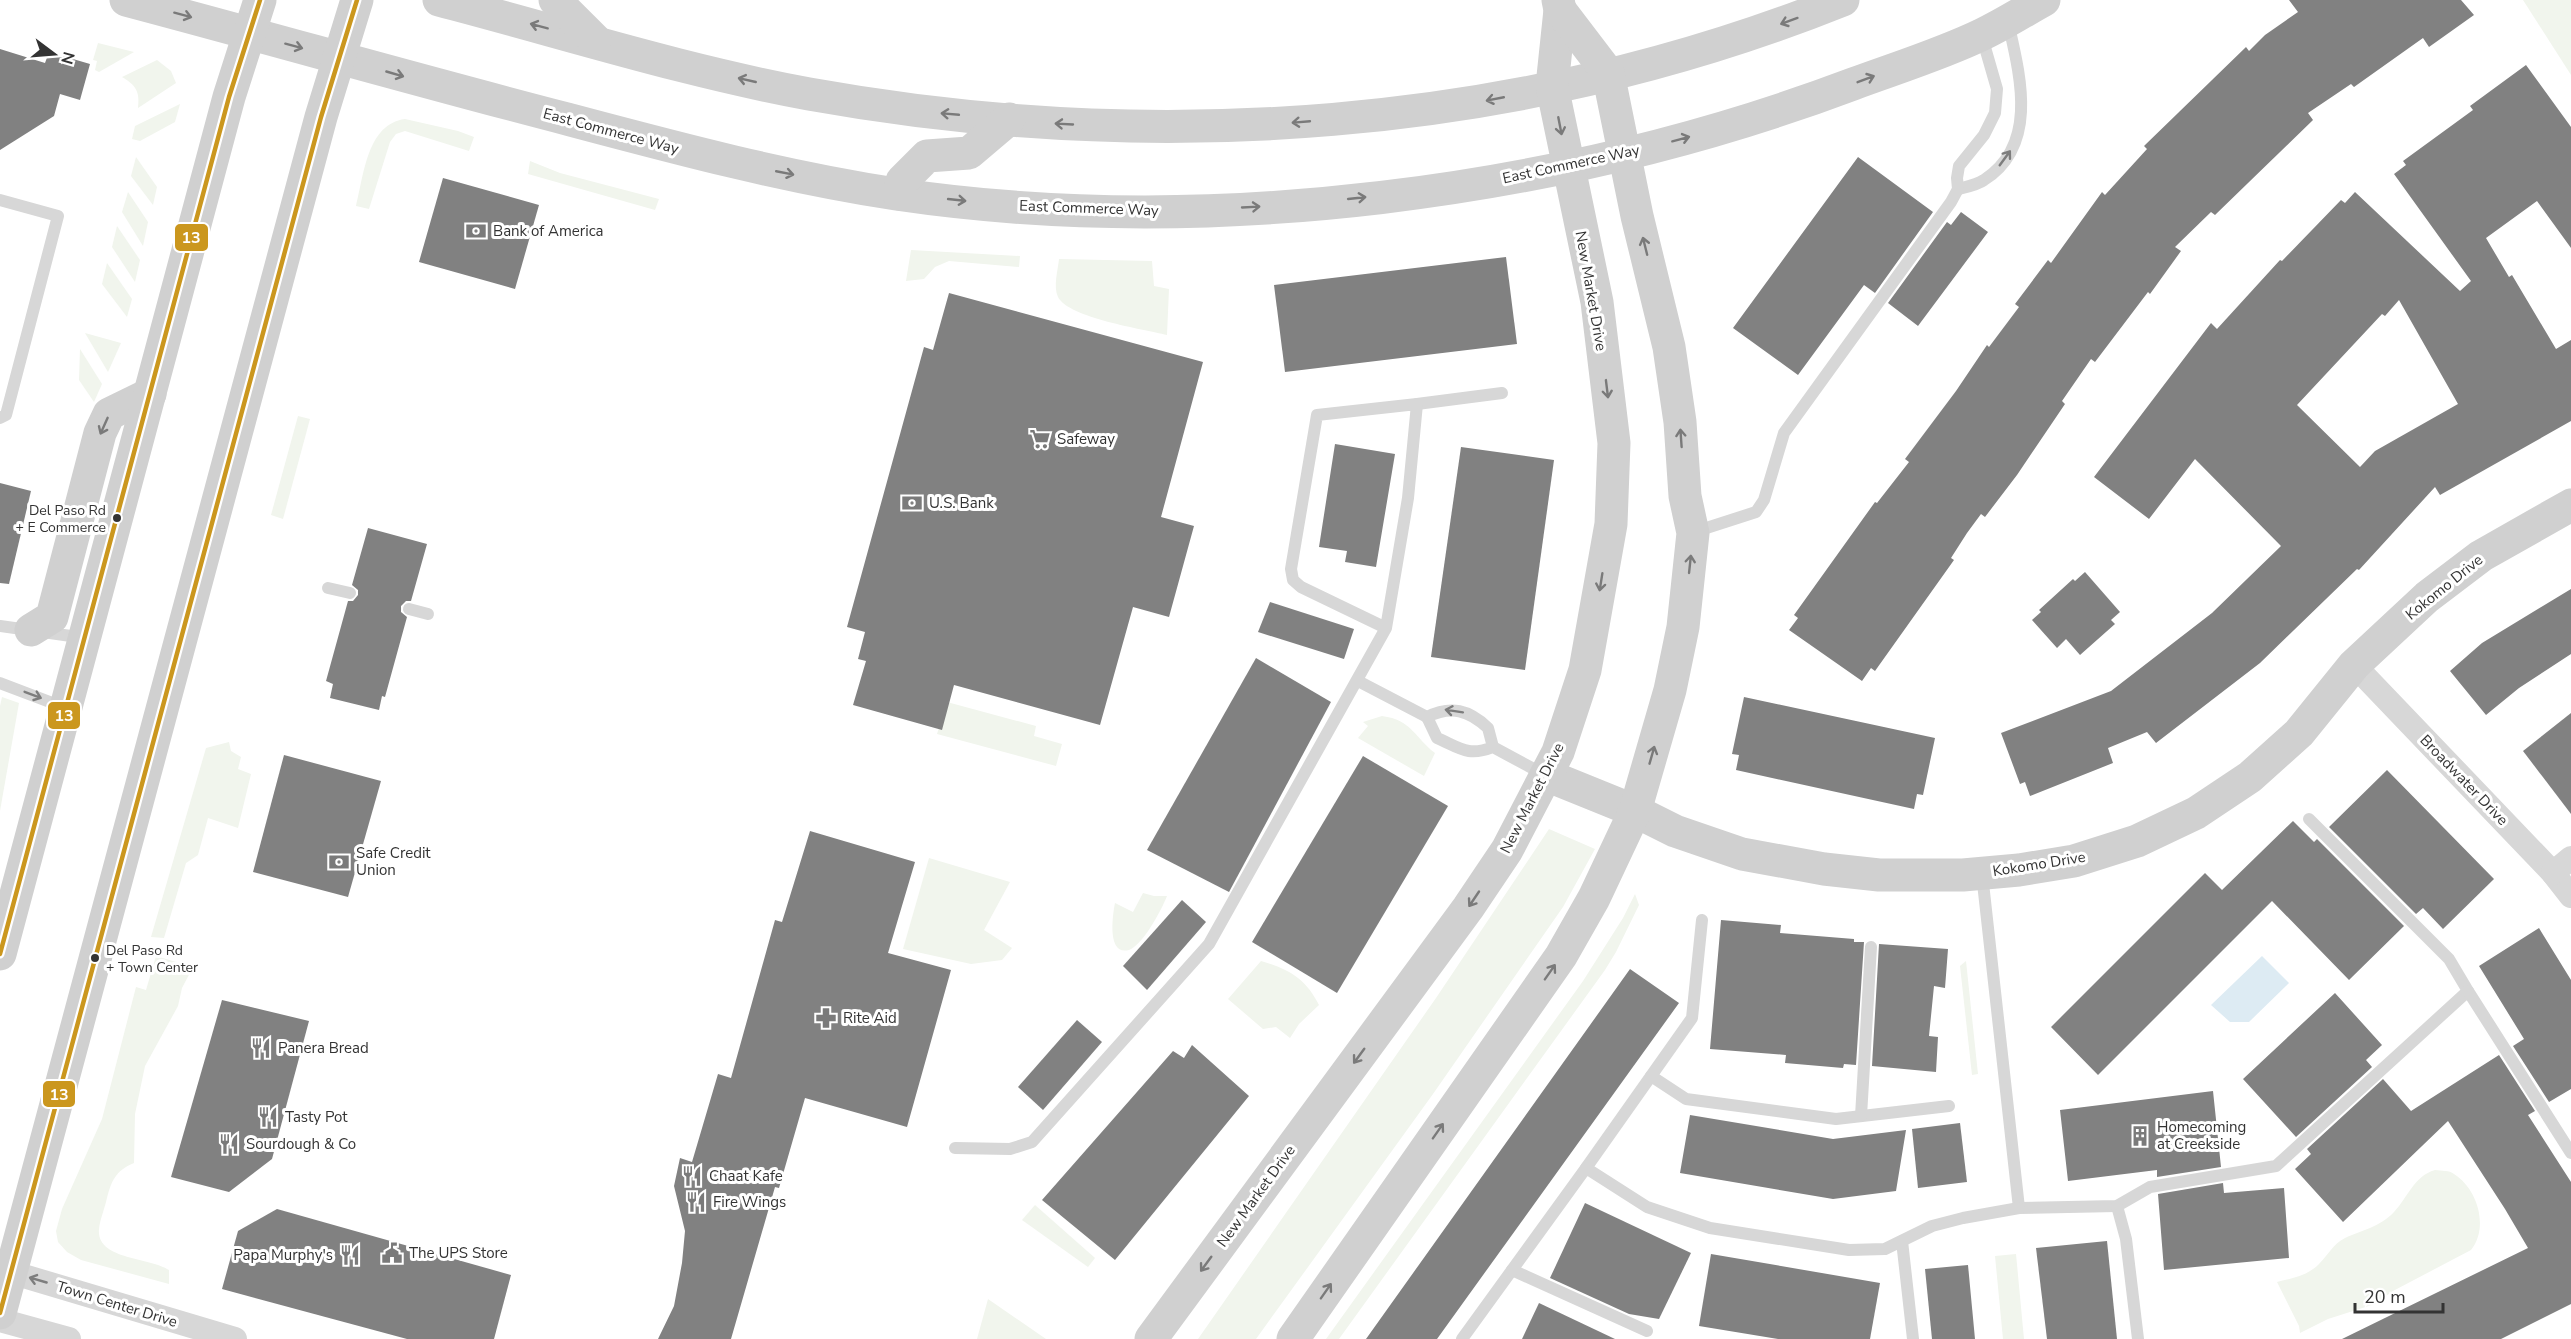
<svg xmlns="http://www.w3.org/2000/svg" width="2571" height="1339" font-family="'Nunito Sans',sans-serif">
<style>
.green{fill:#f1f5ed}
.water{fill:#ddebf3}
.building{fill:#818181;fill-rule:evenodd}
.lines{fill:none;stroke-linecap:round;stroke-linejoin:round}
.lane{stroke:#d7d7d7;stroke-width:12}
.street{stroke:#d7d7d7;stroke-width:24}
.secondary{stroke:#d0d0d0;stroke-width:33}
.bus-1-casing{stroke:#fff;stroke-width:9}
.bus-1{stroke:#cb971e;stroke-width:4.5}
.oneway{stroke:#7a7a7a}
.oneway2{stroke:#7d7d7d}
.bus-dot{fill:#333;stroke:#fff;stroke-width:2}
.labels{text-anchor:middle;stroke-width:6;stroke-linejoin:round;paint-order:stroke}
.bus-label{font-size:14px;fill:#333;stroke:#fff;text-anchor:end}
.street-label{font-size:15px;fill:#333;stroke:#fff}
.poi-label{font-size:15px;fill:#333;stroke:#fff;text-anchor:start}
.line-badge{stroke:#fff;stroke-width:2}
.badge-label{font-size:16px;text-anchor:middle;font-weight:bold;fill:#fff}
</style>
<rect width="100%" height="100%" fill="#fff"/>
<g class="green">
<polygon points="2523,0 2571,0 2571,75"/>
<polygon points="98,43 134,52 99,72 95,70 97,61 93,60"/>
<path d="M157,60L171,71L176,83L138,108C140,92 136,85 122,77Z"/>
<polygon points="180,104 175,122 140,141 132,139 135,126"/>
<path d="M405,119L458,131L474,137L469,151L405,131L396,134L390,142L369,209L356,206C364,175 367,124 405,119Z"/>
<polygon points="136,157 157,187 153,205 131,176"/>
<polygon points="530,161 560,173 659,199 655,210 528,174"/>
<polygon points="128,192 148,222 143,246 122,212"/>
<polygon points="117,226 140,260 135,282 112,247"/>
<polygon points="911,250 1020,256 1019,267 949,261 935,267 924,279 906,281"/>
<path d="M1059,259L1152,261L1154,286L1169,289L1167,335C1143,329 1069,318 1058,297C1053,286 1058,270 1059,259Z"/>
<polygon points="107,263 132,299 127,317 102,284"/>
<polygon points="85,333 121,343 108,372"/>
<polygon points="80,349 102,384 94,402 79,380"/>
<polygon points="298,416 310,419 283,519 271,515"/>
<polygon points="2,697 19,703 0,811 0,706"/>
<polygon points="947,702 1036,726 1034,736 1062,744 1056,766 937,734"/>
<path d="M1382,716C1412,720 1415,738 1435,753L1424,776L1358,738L1368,726L1363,722Z"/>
<polygon points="229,742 231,751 241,757 238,769 251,774 238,828 208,818 198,855 186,863 164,938 151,937 206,748"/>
<polygon points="1549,829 1595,849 1563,907 1433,1094 1256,1339 1198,1339 1436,998"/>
<polygon points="929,858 1010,882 984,930 1012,948 1002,960 971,964 903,949"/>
<path d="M1143,893L1154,896H1167C1162,909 1143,945 1129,950C1106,956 1113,913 1115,903L1133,912Z"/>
<polygon points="1635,894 1639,905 1616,952 1605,970 1339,1339 1326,1339 1583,981 1623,918"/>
<path d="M156,956L193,967L182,988L178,1006L145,1066L135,1114L134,1163C115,1171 111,1181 106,1202C104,1210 100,1220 99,1229C96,1260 150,1257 169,1270V1284L81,1260L67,1252L58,1242L56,1231L62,1209L102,1119L136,987L146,990Z"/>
<path d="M1261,961C1289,969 1306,979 1319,1005L1299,1024L1290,1038L1276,1027L1263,1029L1228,999Z"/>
<polygon points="1966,961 1978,1074 1972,1075 1960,966"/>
<path d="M2435,1170C2442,1171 2449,1170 2454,1174C2478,1189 2489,1228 2471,1250L2393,1291L2375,1304L2328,1319L2300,1333L2299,1326L2277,1282C2293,1278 2307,1276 2319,1264C2328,1255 2333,1244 2345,1238C2362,1230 2380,1227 2394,1212C2408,1197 2414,1176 2435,1170Z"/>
<polygon points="1035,1205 1095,1258 1088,1267 1022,1220"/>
<polygon points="2016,1254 2024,1339 2003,1339 1995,1256"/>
<polygon points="988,1299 1046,1339 977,1339"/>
</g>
<polygon class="water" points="2262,956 2289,983 2249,1022 2230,1022 2211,1005"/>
<g class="building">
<polygon points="2289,0 2461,0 2474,15 2429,47 2423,38 2354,87 2351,84 2308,113 2313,120 2215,215 2211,212 2175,247 2181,251 2150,294 2148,292 2095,362 2091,359 2062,401 2065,404 2017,475 1985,517 1981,514 1967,533 1951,558 1954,560 1875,671 1871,668 1862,681 1789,630 1798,618 1794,615 1875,502 1877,503 1909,462 1905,459 1956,391 1987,345 1989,347 2019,307 2015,304 2048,260 2051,263 2102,192 2105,195 2147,149 2144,146 2246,47 2249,51 2265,35 2298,12"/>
<polygon points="0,49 45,63 49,52 90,64 80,100 60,94 54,116 0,150"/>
<path d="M2526,65L2571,127V248L2537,201L2486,238L2509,277L2512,275L2556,349L2571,340V421L2440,495L2435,487L2359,570L2357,569L2260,663L2156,743L2147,732L2108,748L2113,763L2030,796L2025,782L2020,784L2001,733L2111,691L2212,613L2281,546L2195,459L2149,519L2094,477L2211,323L2217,329L2280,260L2282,261L2341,200L2345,203L2355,192L2460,291L2471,281L2394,174L2406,165L2403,161L2473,110L2470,106ZM2399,300L2458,404L2375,451L2360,467L2297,405L2382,314L2385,316Z"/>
<polygon points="1858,157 1933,212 1875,293 1864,285 1798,375 1733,328"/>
<polygon points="443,178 539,205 515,289 419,262"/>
<polygon points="1961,212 1988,232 1918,326 1888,303 1947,222 1951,225"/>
<polygon points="1506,257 1517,344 1285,372 1274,285"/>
<polygon points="949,293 1203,362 1161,517 1194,526 1169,617 1133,607 1100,725 954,685 942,730 853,705 866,661 858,659 865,632 847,627 924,347 933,350"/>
<polygon points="1335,444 1395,454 1376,567 1345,562 1347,551 1319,547"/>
<polygon points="1461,447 1554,460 1525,670 1431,657"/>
<polygon points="0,483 31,491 9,584 0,583"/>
<polygon points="368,528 427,544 411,601 406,601 401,606 401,612 407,617 385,697 382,696 379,710 330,698 333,684 326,681 348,601 353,601 358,595 358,590 352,585"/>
<polygon points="2085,572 2120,612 2111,620 2115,624 2080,655 2066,639 2057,648 2032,620 2041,612 2039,610 2073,579 2075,581"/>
<polygon points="2571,589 2571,654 2519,688 2486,715 2450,671 2482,643"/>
<polygon points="1270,602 1354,629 1344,659 1258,632"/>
<polygon points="1256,658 1331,702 1229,892 1147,850"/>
<polygon points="1744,697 1935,738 1923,795 1917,794 1914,809 1736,770 1739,755 1732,754"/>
<polygon points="2571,713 2571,814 2523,751"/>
<polygon points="284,755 381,781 348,897 253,872"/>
<polygon points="1363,756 1448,806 1337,993 1252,942"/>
<polygon points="2387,770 2494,879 2443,929 2423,908 2416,914 2329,827"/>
<polygon points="2293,821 2314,842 2317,839 2404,926 2349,980 2272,901 2098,1075 2051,1027 2205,873 2222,890"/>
<polygon points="810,831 915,862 888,953 951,970 907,1127 805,1098 779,1188 775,1187 731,1339 658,1339 674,1306 682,1263 685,1231 674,1186 680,1158 692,1162 718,1074 731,1078 775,920 782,922"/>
<polygon points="1182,900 1206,922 1147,990 1123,966"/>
<polygon points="1721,920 1781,925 1780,933 1854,939 1854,942 1864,942 1856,1065 1844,1064 1843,1068 1785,1063 1786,1055 1710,1049"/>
<polygon points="2539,928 2571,980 2571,1089 2549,1102 2513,1046 2524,1039 2479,966"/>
<polygon points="1879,944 1948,949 1945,988 1934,986 1929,1036 1938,1037 1936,1072 1872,1066"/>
<polygon points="1630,969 1679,1003 1630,1071 1437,1339 1366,1339"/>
<polygon points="2335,993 2382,1045 2366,1060 2372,1067 2296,1137 2243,1079"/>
<polygon points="222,1000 309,1021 272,1159 229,1192 171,1177"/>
<polygon points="1077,1020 1102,1042 1043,1110 1018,1087"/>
<polygon points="1192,1045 1249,1096 1115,1260 1042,1200 1173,1051 1184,1058"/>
<polygon points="2499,1055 2535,1111 2528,1115 2571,1182 2571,1304 2501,1339 2342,1339 2528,1248 2505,1209 2448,1121 2343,1222 2295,1169 2311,1154 2307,1149 2383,1079 2411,1111"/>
<polygon points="2213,1091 2221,1167 2157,1177 2157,1170 2068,1181 2060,1110"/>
<polygon points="1690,1115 1833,1139 1906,1130 1896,1191 1833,1199 1680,1173"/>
<polygon points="1960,1123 1967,1182 1918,1188 1912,1129"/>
<polygon points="2223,1183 2224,1193 2284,1188 2289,1258 2164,1270 2158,1194"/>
<polygon points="1585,1203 1691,1253 1659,1319 1629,1314 1550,1278"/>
<polygon points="277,1209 511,1275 494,1339 407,1339 222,1289 238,1231"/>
<polygon points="2107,1241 2117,1339 2047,1339 2036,1248"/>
<polygon points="1711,1254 1880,1283 1870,1339 1778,1339 1699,1326"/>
<polygon points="1968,1265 1975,1339 1932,1339 1925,1269"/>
<polygon points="1539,1303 1615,1339 1522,1339"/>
</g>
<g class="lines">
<g class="lane">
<path d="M1958,189C1966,187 1977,185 1984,180C2039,145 2020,75 2008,22"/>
<polyline points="0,200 58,216 6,415 0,418"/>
<polyline points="1417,404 1502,393"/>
<polyline points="1694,532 1756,512 1764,500 1784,433 1951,202 1958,189 1957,178 1959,166 1984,135 1995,113 1997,89 1982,37"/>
<polyline points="328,588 350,593"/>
<polyline points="409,609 428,614"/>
<polyline points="0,626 85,638"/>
<polyline points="1358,681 1427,717"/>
<polyline points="0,683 63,707"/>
<path d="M1493,747C1468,757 1460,748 1437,738L1427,717C1451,705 1469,710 1488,728L1493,747L1545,775"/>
<polyline points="1982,874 2019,1208 2117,1206 2150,1187 2276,1166 2468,991 2449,959 2309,819"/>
<polyline points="2468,991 2571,1153"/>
<polyline points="1651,1076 1686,1099 1836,1119 1949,1106"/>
<polyline points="1861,1116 1871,947"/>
<polyline points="955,1148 1010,1149 1032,1142 1209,944 1386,628 1408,498 1417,404 1317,415 1291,569 1293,580 1301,587 1386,628"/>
<polyline points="1586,1168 1692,1018 1702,920"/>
<polyline points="2117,1206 2126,1239 2138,1339"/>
<polyline points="1902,1241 1913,1339"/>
<polyline points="1512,1270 1647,1331"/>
<polyline points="1462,1339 1586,1168 1647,1207 1710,1228 1849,1250 1885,1249 1932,1226 1963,1218 2019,1208"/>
</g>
<g class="street">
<polyline points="2354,665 2553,873 2571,896"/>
<polyline points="2553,873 2571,858"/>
<polyline points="0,1269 235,1339"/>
<polyline points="0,1320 69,1339"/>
</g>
<g class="secondary">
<path d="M126,0C273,39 420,81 567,119C676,148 784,177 896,194C1206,240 1561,194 1853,84C1896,68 1942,54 1983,34C2004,24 2024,11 2044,0"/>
<path d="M439,0C562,32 684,71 809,94C1154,156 1517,131 1843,0"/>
<polyline points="555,0 595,40"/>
<polyline points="899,194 902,181 927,156 969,153 1009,119"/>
<polyline points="31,630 52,617 100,433 109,414 150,394"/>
<polyline points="1546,775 1635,811 1675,831 1742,854 1824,869 1879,875 1963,875 2019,870 2074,861 2137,841 2196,813 2250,777 2299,733 2354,665 2427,597 2481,556 2571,505"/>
<polyline points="0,954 229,97 260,0"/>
<polyline points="0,1313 321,117 357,0"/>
<polyline points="1151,1339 1468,908 1507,850 1558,752 1585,670 1611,524 1614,443 1597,302 1552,86 1560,10 1558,0"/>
<polyline points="1293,1339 1561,956 1594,898 1635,811 1670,690 1683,627 1693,533 1685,496 1680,422 1669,347 1637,216 1608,73 1560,10"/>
</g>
<g class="bus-1-casing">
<g id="bus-1">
<polyline points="0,954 229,97 260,0"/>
<polyline points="0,1313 321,117 357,0"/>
</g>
</g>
<use href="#bus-1" class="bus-1"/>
</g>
<defs><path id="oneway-shaft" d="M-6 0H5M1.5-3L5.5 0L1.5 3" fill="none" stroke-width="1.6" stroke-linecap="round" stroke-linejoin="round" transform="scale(1.5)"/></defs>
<g class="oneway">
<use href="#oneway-shaft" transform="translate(183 15) rotate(15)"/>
<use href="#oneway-shaft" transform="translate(1789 21) rotate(160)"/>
<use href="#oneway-shaft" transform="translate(539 26) rotate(-165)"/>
<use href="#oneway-shaft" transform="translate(294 46) rotate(15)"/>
<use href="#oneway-shaft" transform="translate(395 74) rotate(16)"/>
<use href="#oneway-shaft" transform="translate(1866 79) rotate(-21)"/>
<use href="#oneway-shaft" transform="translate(747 80) rotate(-167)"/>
<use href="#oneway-shaft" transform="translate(1495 99) rotate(169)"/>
<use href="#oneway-shaft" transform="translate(950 114) rotate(-175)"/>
<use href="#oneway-shaft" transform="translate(1301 122) rotate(175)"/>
<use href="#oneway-shaft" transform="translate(1064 124) rotate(-177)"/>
<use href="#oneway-shaft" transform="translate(1560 126) rotate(79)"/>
<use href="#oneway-shaft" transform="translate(1681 139) rotate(-15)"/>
<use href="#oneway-shaft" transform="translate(785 173) rotate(11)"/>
<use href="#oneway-shaft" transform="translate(1357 198) rotate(-6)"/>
<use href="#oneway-shaft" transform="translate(957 200) rotate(6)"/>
<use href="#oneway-shaft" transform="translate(1251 207) rotate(-3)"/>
<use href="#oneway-shaft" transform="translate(1645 246) rotate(-104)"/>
<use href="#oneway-shaft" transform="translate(1607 389) rotate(83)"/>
<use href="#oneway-shaft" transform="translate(104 426) rotate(114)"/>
<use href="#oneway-shaft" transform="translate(1681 438) rotate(-94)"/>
<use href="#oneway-shaft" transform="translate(1690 564) rotate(-84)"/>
<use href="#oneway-shaft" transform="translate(1601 582) rotate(99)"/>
<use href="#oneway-shaft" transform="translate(1652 755) rotate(-74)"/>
<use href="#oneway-shaft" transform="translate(1474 899) rotate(124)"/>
<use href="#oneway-shaft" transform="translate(1550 972) rotate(-55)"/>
<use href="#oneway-shaft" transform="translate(1359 1056) rotate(126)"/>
<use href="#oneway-shaft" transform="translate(1438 1131) rotate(-55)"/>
<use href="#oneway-shaft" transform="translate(1206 1264) rotate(126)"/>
<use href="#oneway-shaft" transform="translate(1326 1291) rotate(-55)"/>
</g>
<g class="oneway2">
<use href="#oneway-shaft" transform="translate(2005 158) rotate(-54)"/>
<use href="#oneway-shaft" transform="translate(33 695) rotate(21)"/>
<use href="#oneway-shaft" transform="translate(1454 711) rotate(-171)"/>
<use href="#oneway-shaft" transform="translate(38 1280) rotate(-164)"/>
</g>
<defs>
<g id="bank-bare" transform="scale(1.62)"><path d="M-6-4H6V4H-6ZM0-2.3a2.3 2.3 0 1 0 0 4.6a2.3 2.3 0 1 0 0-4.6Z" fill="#7a7a7a" stroke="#fff" stroke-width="2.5" paint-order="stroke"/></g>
<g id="supermarket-bare" transform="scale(1.62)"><path d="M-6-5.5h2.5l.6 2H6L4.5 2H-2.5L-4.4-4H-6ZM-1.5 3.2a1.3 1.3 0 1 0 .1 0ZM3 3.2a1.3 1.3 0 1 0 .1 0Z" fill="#7a7a7a" stroke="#fff" stroke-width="2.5" paint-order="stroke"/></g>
<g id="pharmacy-bare" transform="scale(1.62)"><path d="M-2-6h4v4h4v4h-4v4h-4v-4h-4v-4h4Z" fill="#7a7a7a" stroke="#fff" stroke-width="2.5" paint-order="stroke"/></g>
<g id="restaurant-bare" transform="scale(1.62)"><path d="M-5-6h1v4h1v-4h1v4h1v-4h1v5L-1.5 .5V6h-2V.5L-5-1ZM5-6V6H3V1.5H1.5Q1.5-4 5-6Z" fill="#7a7a7a" stroke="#fff" stroke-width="2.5" paint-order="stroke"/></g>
<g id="building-bare" transform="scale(1.62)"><path d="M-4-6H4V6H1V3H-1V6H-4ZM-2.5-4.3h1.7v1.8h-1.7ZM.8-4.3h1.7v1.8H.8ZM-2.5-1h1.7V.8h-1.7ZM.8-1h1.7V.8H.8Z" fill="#7a7a7a" stroke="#fff" stroke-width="2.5" paint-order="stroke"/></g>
<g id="civic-bare" transform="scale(1.62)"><path d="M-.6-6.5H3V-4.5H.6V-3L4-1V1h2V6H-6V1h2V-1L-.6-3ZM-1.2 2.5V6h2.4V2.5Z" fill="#7a7a7a" stroke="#fff" stroke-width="2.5" paint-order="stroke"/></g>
</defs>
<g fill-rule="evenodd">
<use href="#bank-bare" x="476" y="231"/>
<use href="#supermarket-bare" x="1040" y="439"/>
<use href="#bank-bare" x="912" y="503"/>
<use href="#bank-bare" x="339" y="862"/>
<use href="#pharmacy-bare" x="826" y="1018"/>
<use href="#restaurant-bare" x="261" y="1048"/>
<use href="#restaurant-bare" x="268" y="1117"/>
<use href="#building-bare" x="2140" y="1136"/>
<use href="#restaurant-bare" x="229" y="1144"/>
<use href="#restaurant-bare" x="692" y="1176"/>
<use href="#restaurant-bare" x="696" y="1202"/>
<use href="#civic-bare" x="392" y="1253"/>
<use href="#restaurant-bare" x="350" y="1255"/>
</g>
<g class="bus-dot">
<circle cx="117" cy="518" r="5"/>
<circle cx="95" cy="958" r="5"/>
</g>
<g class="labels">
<g class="bus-label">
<text x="106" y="515">Del Paso Rd<tspan x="106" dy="17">+ E Commerce</tspan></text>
<text x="106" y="955" text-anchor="start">Del Paso Rd<tspan x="106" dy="17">+ Town Center</tspan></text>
</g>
<g class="street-label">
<text transform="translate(611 131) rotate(15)" y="5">East Commerce Way</text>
<text transform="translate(1571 164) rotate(-12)" y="5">East Commerce Way</text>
<text transform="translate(1089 208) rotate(2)" y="5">East Commerce Way</text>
<text transform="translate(1591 291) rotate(80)" y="5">New Market Drive</text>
<text transform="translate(2444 587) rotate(-39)" y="5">Kokomo Drive</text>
<text transform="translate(2464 780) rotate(46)" y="5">Broadwater Drive</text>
<text transform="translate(1532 798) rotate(-63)" y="5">New Market Drive</text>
<text transform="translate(2039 864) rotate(-9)" y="5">Kokomo Drive</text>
<text transform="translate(1256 1196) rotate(-54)" y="5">New Market Drive</text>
<text transform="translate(117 1304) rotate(17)" y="5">Town Center Drive</text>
</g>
<g class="poi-label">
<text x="493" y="236">Bank of America</text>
<text x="1057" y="444">Safeway</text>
<text x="929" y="508">U.S. Bank</text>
<text x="356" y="858">Safe Credit<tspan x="356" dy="17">Union</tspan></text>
<text x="843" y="1023">Rite Aid</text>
<text x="278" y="1053">Panera Bread</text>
<text x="285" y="1122">Tasty Pot</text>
<text x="2157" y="1132">Homecoming<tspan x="2157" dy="17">at Creekside</tspan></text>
<text x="246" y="1149">Sourdough &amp; Co</text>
<text x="709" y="1181">Chaat Kafe</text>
<text x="713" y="1207">Fire Wings</text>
<text x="409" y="1258">The UPS Store</text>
<text x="333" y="1260" text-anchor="end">Papa Murphy's</text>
</g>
</g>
<g class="line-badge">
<rect x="174" y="223" width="35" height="29" rx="6" fill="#cb971e"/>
<rect x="47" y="701" width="34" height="29" rx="6" fill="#cb971e"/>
<rect x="42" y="1080" width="34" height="28" rx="6" fill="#cb971e"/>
</g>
<g class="badge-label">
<text x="191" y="243">13</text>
<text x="64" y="721">13</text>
<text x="59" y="1100">13</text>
</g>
<g transform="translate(54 54) rotate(106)" stroke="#ffffff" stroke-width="4.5" paint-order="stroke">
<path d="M0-4.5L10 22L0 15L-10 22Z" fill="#333333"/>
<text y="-9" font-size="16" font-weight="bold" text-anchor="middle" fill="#333333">N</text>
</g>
<path d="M2355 1303v9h88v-9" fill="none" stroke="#333333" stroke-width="3"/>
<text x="2364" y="1303" font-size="18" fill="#333333" stroke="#ffffff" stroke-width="4.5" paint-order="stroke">20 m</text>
</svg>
